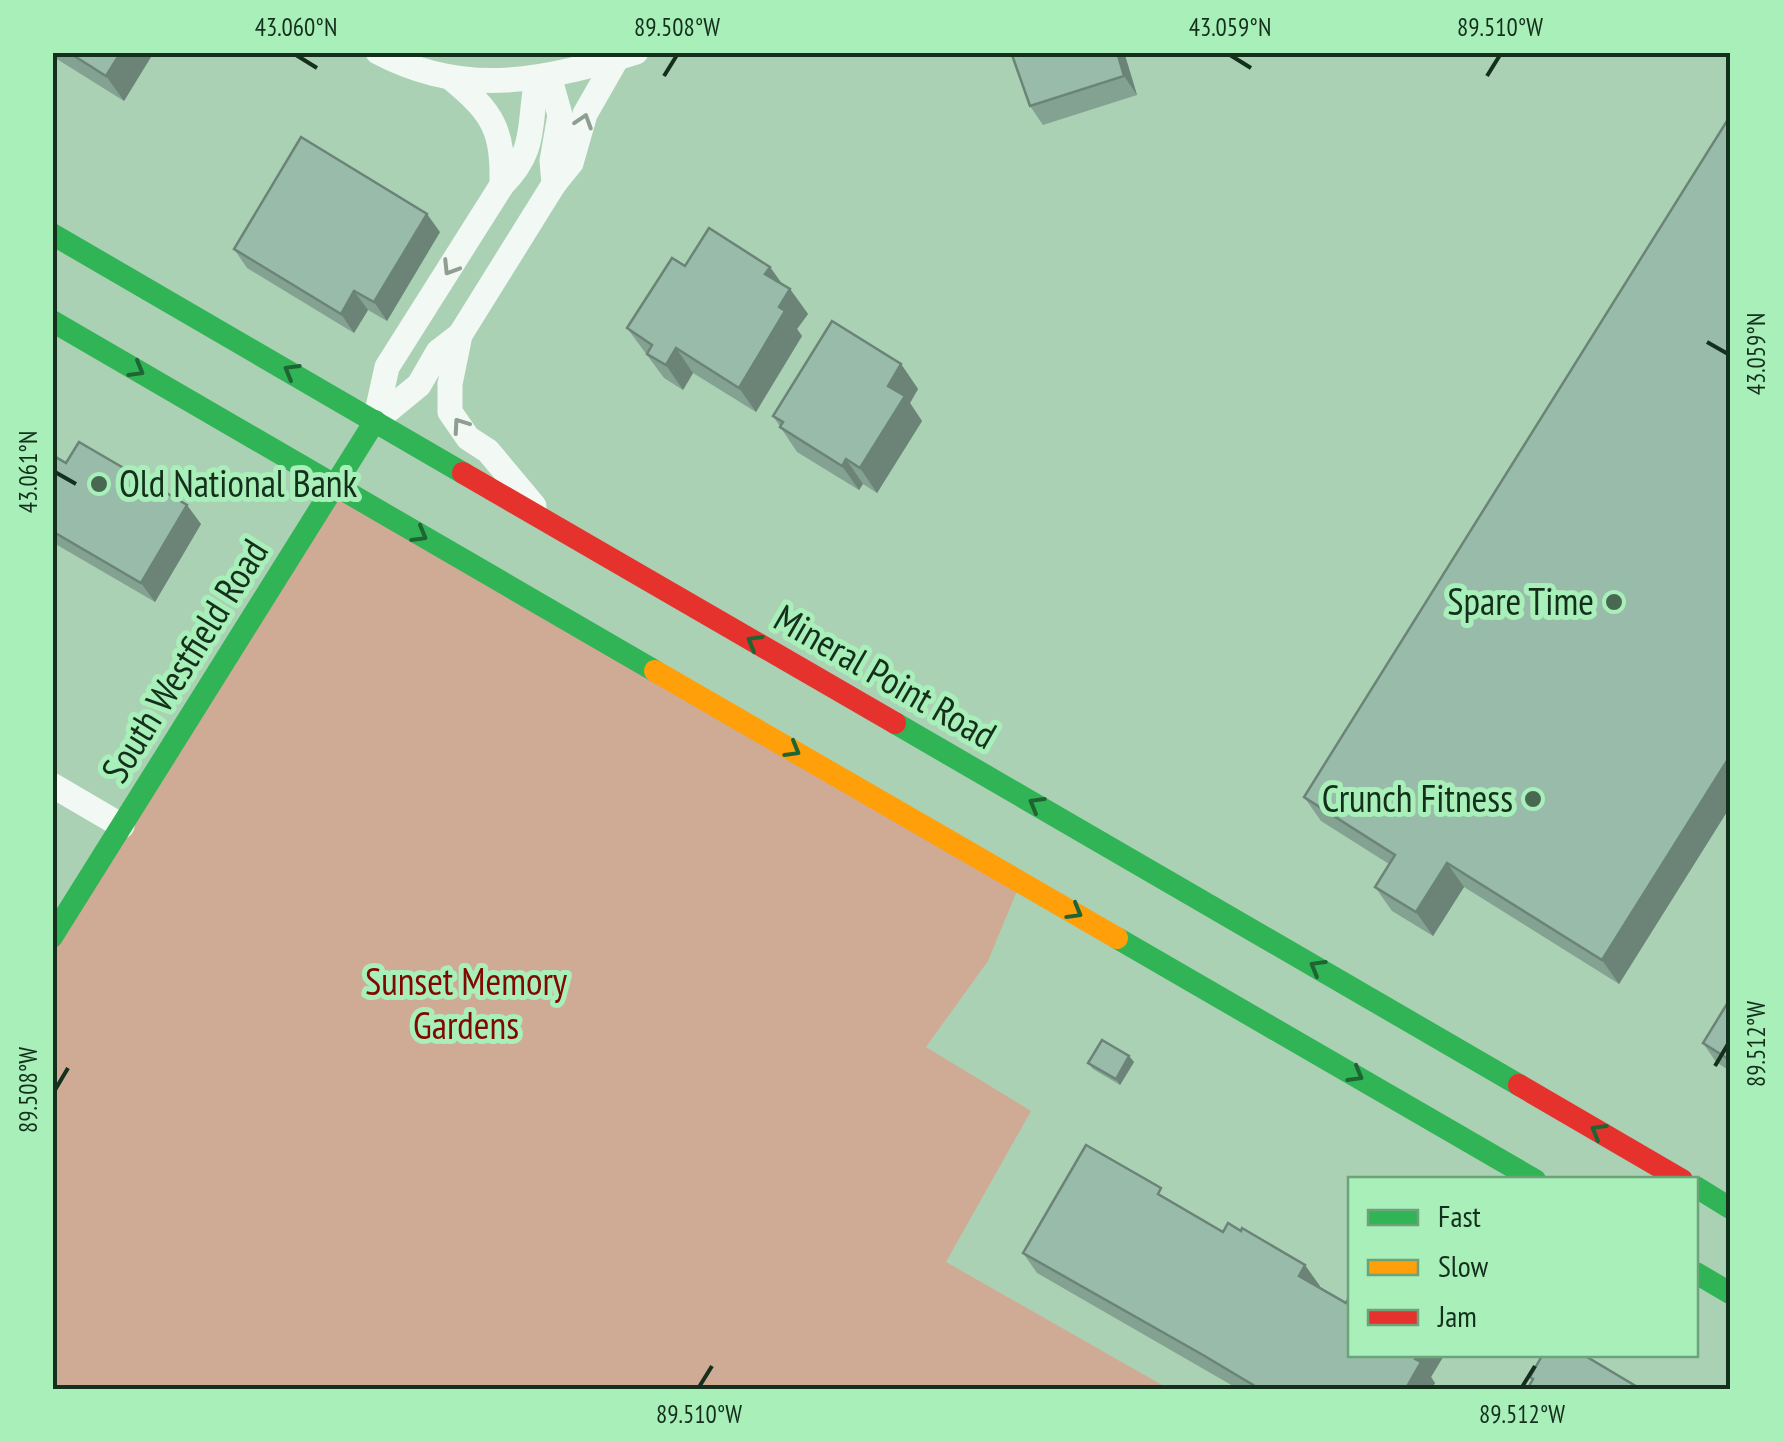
<svg xmlns="http://www.w3.org/2000/svg" width="1783" height="1442" font-family="'PT Sans Narrow',sans-serif">
<style>
.green{fill:#cfab95}
.lines{fill:none;stroke-linecap:round;stroke-linejoin:round}
.street{stroke:#f2f8f4;stroke-width:25}
.fast{stroke:#30b455;stroke-width:22}
.slow{stroke:#ff9f0a;stroke-width:22}
.jam{stroke:#e5322d;stroke-width:22}
.wall{fill:#84a292}
.shaded-wall{fill:#6b8477}
.building{fill:#99bcaa;stroke:#6b8477;stroke-width:2.5}
.oneway{stroke:#8e9e93}
.oneway2{stroke:#1f6533}
.ticks{fill:none;stroke:#14301c;stroke-width:4}
.poi-dot{fill:#496851;stroke:#a8efb9;stroke-width:4}
.labels{text-anchor:middle;stroke-width:10;stroke-linejoin:round;paint-order:stroke}
.poi-label{font-size:38px;fill:#14301c;stroke:#a8efb9;text-anchor:end}
.street-label{font-size:38px;fill:#14301c;stroke:#a8efb9}
.park-label{font-size:38px;fill:#7f0900;stroke:#a8efb9}
.neatline{fill:none;stroke:#14301c;stroke-width:4}
.ticks-label{font-size:25px;text-anchor:middle;fill:#14301c}
</style>
<rect width="100%" height="100%" fill="#abd1b4"/>
<polygon class="green" points="336,486 1021,881 988,961 926,1047 1031,1111 946,1262 1169,1389 53,1389 52,937"/>
<g class="lines">
<g class="street">
<path d="M378,52C466,99 546,80 636,52"/>
<polyline points="549,76 560,115 552,161 554,184"/>
<path d="M452,79C494,114 503,130 502,185"/>
<polyline points="460,335 450,384 450,412 468,438 488,451 534,506"/>
<polyline points="375,421 419,385 438,352 460,335 554,184 571,163 585,114 617,58"/>
<path d="M375,421L387,367L502,185C538,149 528,125 537,79"/>
<polyline points="52,785 122,826"/>
</g>
<g class="fast">
<polyline points="52,234 463,473"/>
<polyline points="52,321 655,671"/>
<polyline points="895,723 1519,1085"/>
<polyline points="52,937 375,421"/>
<polyline points="1117,938 1535,1180"/>
<polyline points="1696,1187 1730,1208"/>
<polyline points="1696,1273 1730,1293"/>
</g>
<polyline class="slow" points="655,671 1117,938"/>
<g class="jam">
<polyline points="463,473 895,723"/>
<polyline points="1519,1085 1682,1180"/>
</g>
</g>
<g class="wall">
<polygon points="52,52 154,52 124,101 52,56"/>
<polygon points="1011,52 1124,52 1137,95 1043,125 1030,106"/>
<polygon points="1730,116 1730,807 1619,984 1464,887 1433,936 1392,911 1375,887 1389,864 1321,821 1304,797"/>
<polygon points="440,232 387,321 368,310 354,333 247,268 234,249"/>
<polygon points="685,266 770,267 782,284 790,289 808,314 797,329 802,336 756,412 693,373 683,390 664,378 627,328"/>
<polygon points="901,364 918,389 910,403 922,421 877,493 863,484 859,490 797,452 773,416"/>
<polygon points="52,455 66,463 201,524 155,602 52,542"/>
<polygon points="1730,999 1730,1071 1716,1062 1703,1043"/>
<polygon points="1129,1056 1134,1062 1120,1085 1093,1069 1088,1063"/>
<polygon points="1169,1201 1443,1357 1431,1377 1435,1383 1431,1390 1240,1390 1037,1273 1023,1253"/>
</g>
<g class="shaded-wall">
<polygon points="121,52 154,52 124,101 106,76"/>
<polygon points="1117,52 1124,52 1137,95 1124,76"/>
<polygon points="427,214 440,232 387,321 374,302"/>
<polygon points="770,267 787,291 765,274"/>
<polygon points="790,289 808,314 797,329 802,336 756,412 739,388 779,307"/>
<polygon points="354,291 368,310 354,333 341,314"/>
<polygon points="676,348 693,373 683,390 666,365"/>
<polygon points="901,364 918,389 910,403 922,421 877,493 860,468 888,386"/>
<polygon points="846,459 863,484 859,490 842,466"/>
<polygon points="187,505 201,524 155,602 141,583"/>
<polygon points="1730,756 1730,807 1619,984 1602,960"/>
<polygon points="1447,863 1464,887 1433,936 1416,912"/>
<polygon points="1129,1056 1134,1062 1120,1085 1116,1079"/>
<polygon points="1305,1265 1320,1286 1314,1297 1299,1276"/>
<polygon points="1418,1354 1441,1354 1443,1357 1431,1377 1435,1383 1431,1390 1405,1390"/>
</g>
<g class="building">
<polygon points="68,52 121,52 106,76"/>
<polygon points="1011,52 1117,52 1124,76 1030,106"/>
<polygon points="1730,116 1730,756 1602,960 1447,863 1416,912 1375,887 1395,855 1304,797"/>
<polygon points="301,137 427,214 374,302 354,291 341,314 234,249"/>
<polygon points="709,228 770,267 765,274 790,289 779,307 785,311 739,388 676,348 666,365 647,354 652,345 627,328 672,258 685,266"/>
<polygon points="832,321 901,364 888,386 905,396 860,468 846,459 842,466 780,427 783,422 773,416"/>
<polygon points="79,442 187,505 141,583 52,531 52,455 66,463"/>
<polygon points="1730,999 1730,1060 1703,1043"/>
<polygon points="1102,1040 1129,1056 1116,1079 1088,1063"/>
<polygon points="1086,1145 1161,1188 1158,1194 1223,1232 1228,1223 1241,1231 1242,1228 1305,1265 1299,1276 1346,1303 1349,1298 1350,1299 1350,1354 1418,1354 1415,1359 1421,1362 1405,1390 1255,1390 1251,1388 1253,1385 1203,1355 1023,1253"/>
<polygon points="1543,1354 1582,1354 1639,1388 1638,1390 1527,1390 1533,1379 1530,1377"/>
</g>
<defs><path id="oneway-chevron" d="M-2-3.5L2.5 0L-2 3.5" fill="none" stroke-width="1.6" stroke-linecap="round" stroke-linejoin="round" transform="scale(2.5)"/></defs>
<g class="oneway">
<use href="#oneway-chevron" transform="translate(584 121) rotate(-72)"/>
<use href="#oneway-chevron" transform="translate(450 268) rotate(122)"/>
<use href="#oneway-chevron" transform="translate(460 425) rotate(-125)"/>
</g>
<g class="oneway2">
<use href="#oneway-chevron" transform="translate(137 370) rotate(30)"/>
<use href="#oneway-chevron" transform="translate(291 371) rotate(-150)"/>
<use href="#oneway-chevron" transform="translate(420 535) rotate(30)"/>
<use href="#oneway-chevron" transform="translate(754 642) rotate(-150)"/>
<use href="#oneway-chevron" transform="translate(793 750) rotate(30)"/>
<use href="#oneway-chevron" transform="translate(1036 804) rotate(-150)"/>
<use href="#oneway-chevron" transform="translate(1075 912) rotate(30)"/>
<use href="#oneway-chevron" transform="translate(1317 967) rotate(-150)"/>
<use href="#oneway-chevron" transform="translate(1356 1075) rotate(30)"/>
<use href="#oneway-chevron" transform="translate(1598 1131) rotate(-150)"/>
</g>
<path class="ticks" d="M296,55L317,68M1230,55L1251,68M664,76L677,55M1487,76L1500,55M1707,342L1728,354M55,472L76,484M1715,1066L1728,1044M55,1090L68,1068M699,1387L712,1366M1522,1387L1535,1366"/>
<g class="poi-dot">
<circle cx="99" cy="484" r="10"/>
<circle cx="1614" cy="602" r="10"/>
<circle cx="1533" cy="799" r="10"/>
</g>
<g class="labels">
<g class="poi-label">
<text x="119" y="497" text-anchor="start">Old National Bank</text>
<text x="1594" y="615">Spare Time</text>
<text x="1513" y="812">Crunch Fitness</text>
</g>
<g class="street-label">
<text transform="translate(185 661) rotate(-58)" y="13">South Westfield Road</text>
<text transform="translate(885 677) rotate(30)" y="13">Mineral Point Road</text>
</g>
<g class="park-label">
<text x="466" y="995">Sunset Memory<tspan x="466" dy="44">Gardens</tspan></text>
</g>
</g>
<rect width="1783" height="1442" fill="none" stroke="#a8efb9" stroke-width="110"/>
<rect x="1348" y="1177" width="350" height="180" fill="#a8efb9" stroke="#6da37a" stroke-width="2.5"/>
<rect x="1368" y="1210" width="50" height="15" fill="#30b455" stroke="#6da37a" stroke-width="2.5"/>
<text x="1438" y="1227" font-size="30" fill="#14301c">Fast</text>
<rect x="1368" y="1260" width="50" height="15" fill="#ff9f0a" stroke="#6da37a" stroke-width="2.5"/>
<text x="1438" y="1277" font-size="30" fill="#14301c">Slow</text>
<rect x="1368" y="1310" width="50" height="15" fill="#e5322d" stroke="#6da37a" stroke-width="2.5"/>
<text x="1438" y="1327" font-size="30" fill="#14301c">Jam</text>
<rect x="55" y="55" width="1673" height="1332" class="neatline"/>
<g class="ticks-label">
<text x="296" y="36">43.060°N</text>
<text x="677" y="36">89.508°W</text>
<text x="1230" y="36">43.059°N</text>
<text x="1500" y="36">89.510°W</text>
<text transform="translate(1756 354) rotate(-90)" y="9">43.059°N</text>
<text transform="translate(28 472) rotate(-90)" y="9">43.061°N</text>
<text transform="translate(1756 1044) rotate(-90)" y="9">89.512°W</text>
<text transform="translate(28 1090) rotate(-90)" y="9">89.508°W</text>
<text x="699" y="1423">89.510°W</text>
<text x="1522" y="1423">89.512°W</text>
</g>
</svg>
